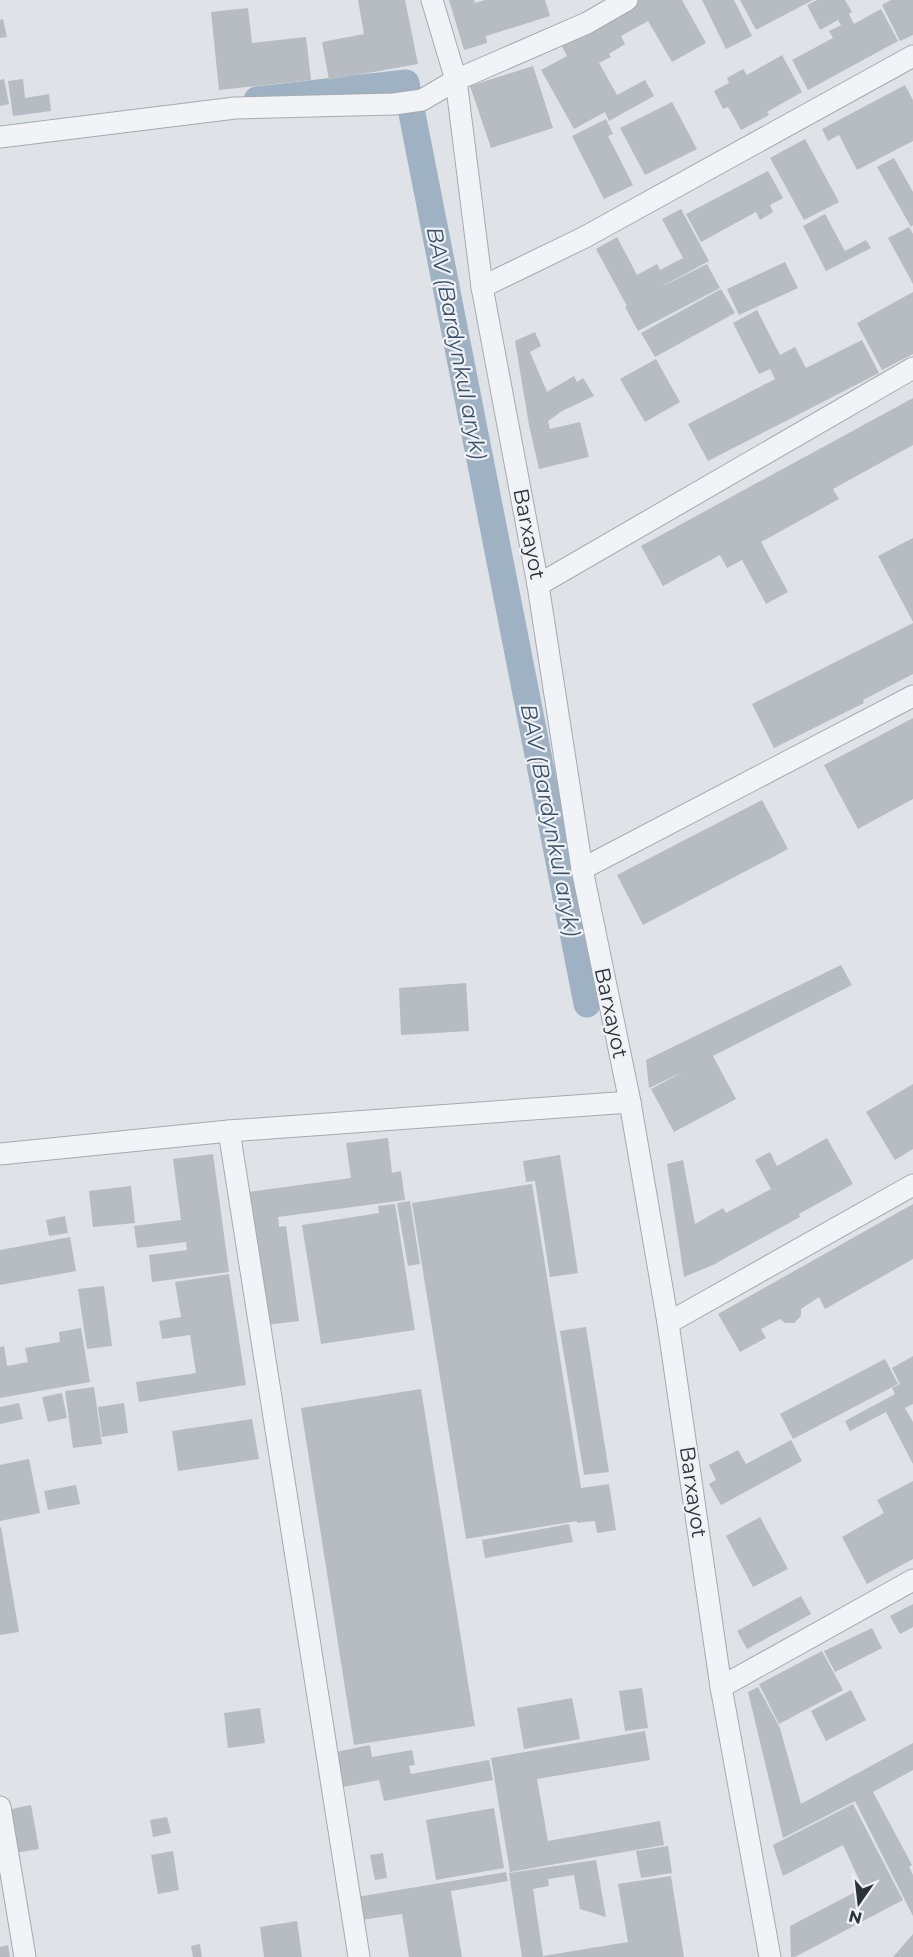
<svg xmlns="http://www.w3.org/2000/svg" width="913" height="1957" font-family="Montserrat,sans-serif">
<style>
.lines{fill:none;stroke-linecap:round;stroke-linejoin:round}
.canal{stroke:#9eb2c3;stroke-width:27}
.building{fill:#b7bcc3}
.minor-casing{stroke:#a5aab0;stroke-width:23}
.minor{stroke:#f2f3f6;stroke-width:21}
.labels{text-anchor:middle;stroke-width:4.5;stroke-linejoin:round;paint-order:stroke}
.street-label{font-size:21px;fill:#2a323c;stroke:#eff1f5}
.water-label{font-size:22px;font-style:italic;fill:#39536b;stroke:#eff1f5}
</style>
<rect width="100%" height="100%" fill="#dfe3e7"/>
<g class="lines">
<polyline class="canal" points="257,100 406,83 587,1004"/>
</g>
<g class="building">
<polygon points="358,0 405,0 418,64 329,80 322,42 364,34"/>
<polygon points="449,0 474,0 475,3 485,0 545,0 550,16 486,36 487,43 464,50"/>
<polygon points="639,0 682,0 706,43 672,62 648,21 621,36 625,44 609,54 611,57 599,63 617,95 645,80 654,96 609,121 605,112 574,129 541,70 567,56 561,44"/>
<polygon points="702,0 734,0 752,36 726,49"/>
<polygon points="740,0 813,0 756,30"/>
<polygon points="817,0 845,0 852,12 849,14 854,24 881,9 898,41 808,90 792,60 833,38 829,31 841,25 838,20 820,30 807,5"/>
<polygon points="891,0 913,0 913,35 900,41 882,5"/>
<polygon points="248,8 252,43 306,37 311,80 219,90 211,12"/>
<polygon points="3,19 7,37 0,38 0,20"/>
<polygon points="782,55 802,92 767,112 769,115 741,130 728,107 723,109 714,91 729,83 727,78 743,69 747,75"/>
<polygon points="533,66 553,128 491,148 470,86"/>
<polygon points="4,79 9,104 0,106 0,80"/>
<polygon points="23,79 25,98 49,94 51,111 13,116 8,81"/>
<polygon points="905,85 913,100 913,141 857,170 839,135 828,141 822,129"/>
<polygon points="672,102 697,149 645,175 620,128"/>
<polygon points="606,119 613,134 608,136 633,185 604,199 572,136"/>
<polygon points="805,139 839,202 804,220 770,158"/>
<polygon points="894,158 913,192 913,225 911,227 877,167"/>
<polygon points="768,171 783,198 770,205 773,212 760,220 756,212 701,242 686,214"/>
<polygon points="681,209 709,261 657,289 707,264 720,288 638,331 625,307 627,306 596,249 617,237 637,275 657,264 660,270 683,258 662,219"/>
<polygon points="825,214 845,251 866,240 871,248 826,271 803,226"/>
<polygon points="909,227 913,234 913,284 888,238"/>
<polygon points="785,262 798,288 739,315 727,289"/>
<polygon points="721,289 735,313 655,357 641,333"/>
<polygon points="913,292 913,354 882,370 857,323"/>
<polygon points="757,310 780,355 795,347 806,368 862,340 879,373 708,461 688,424 775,379 770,369 759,374 733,323"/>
<polygon points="535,332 541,346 530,352 547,392 574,376 577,382 583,378 594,396 562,411 548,421 550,429 580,422 589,457 539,469 529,425 515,341"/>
<polygon points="656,359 680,402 645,422 620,379"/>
<polygon points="913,398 913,445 833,489 839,499 761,542 788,592 766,604 742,560 727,568 720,555 663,586 641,546"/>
<polygon points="913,538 913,622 878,556"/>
<polygon points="913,623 913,674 863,700 864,703 774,748 752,704"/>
<polygon points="913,718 913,799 858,829 824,765"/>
<polygon points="762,800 788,849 643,925 617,875"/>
<polygon points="841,965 852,985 713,1056 736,1099 674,1132 651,1089 685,1071 649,1088 646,1060"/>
<polygon points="466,983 469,1031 401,1035 399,988"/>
<polygon points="913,1084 913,1149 895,1160 866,1112"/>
<polygon points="388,1138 392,1173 401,1171 405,1200 278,1217 279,1227 286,1226 299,1321 266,1325 248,1192 351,1178 346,1143"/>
<polygon points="827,1138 853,1184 799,1214 800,1217 713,1265 684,1277 667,1164 683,1160 695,1224 723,1208 726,1213 771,1189 755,1160 770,1152 777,1166"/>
<polygon points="213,1154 229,1272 152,1282 149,1255 187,1250 186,1242 137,1248 134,1226 181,1220 173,1159"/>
<polygon points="560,1155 578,1273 550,1277 535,1181 526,1182 523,1161"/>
<polygon points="532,1184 581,1488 609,1484 616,1530 597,1533 595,1521 577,1523 577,1521 466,1539 412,1203"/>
<polygon points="131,1186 135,1223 93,1227 89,1191"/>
<polygon points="410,1201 420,1264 408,1266 397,1203"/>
<polygon points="395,1204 415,1330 321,1344 302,1225 379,1213 378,1206"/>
<polygon points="913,1204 913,1259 825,1309 819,1297 801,1309 801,1316 794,1323 785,1323 780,1319 761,1329 766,1338 740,1352 718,1314"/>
<polygon points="65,1216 68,1233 49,1236 46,1220"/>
<polygon points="70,1237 76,1271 0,1285 0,1250"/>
<polygon points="229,1274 246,1385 139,1402 136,1382 196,1373 190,1335 162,1339 159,1321 181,1317 175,1282"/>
<polygon points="104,1286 112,1346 87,1349 78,1289"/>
<polygon points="586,1327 609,1472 584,1475 560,1331"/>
<polygon points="81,1328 90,1382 0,1398 0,1347 4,1346 7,1366 28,1362 25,1348 60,1342 59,1332"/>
<polygon points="913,1356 913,1404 905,1408 913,1422 913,1464 886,1412 850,1431 845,1421 895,1394 892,1388 900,1384 892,1368"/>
<polygon points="885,1359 898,1384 793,1439 780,1414"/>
<polygon points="94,1387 102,1444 73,1448 65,1391"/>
<polygon points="421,1389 475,1726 354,1745 301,1408"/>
<polygon points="62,1393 67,1418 48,1422 42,1397"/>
<polygon points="19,1403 23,1419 0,1424 0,1407"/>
<polygon points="124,1403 128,1433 102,1437 98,1407"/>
<polygon points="252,1419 259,1459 178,1471 172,1431"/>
<polygon points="791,1440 802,1461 721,1505 709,1484 716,1480 709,1465 738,1450 746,1464"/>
<polygon points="29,1459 40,1513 0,1521 0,1465"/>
<polygon points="913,1481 913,1559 867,1584 842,1537 884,1513 877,1500"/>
<polygon points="76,1485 80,1504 48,1510 44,1491"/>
<polygon points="760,1517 788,1569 753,1587 726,1536"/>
<polygon points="569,1524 573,1542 485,1558 482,1540"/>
<polygon points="1,1527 19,1632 0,1635 0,1528"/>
<polygon points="801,1596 811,1614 747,1649 737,1631"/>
<polygon points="913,1604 913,1627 900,1634 890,1616"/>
<polygon points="872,1628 882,1648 835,1672 824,1651"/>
<polygon points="822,1651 843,1690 779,1724 759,1684"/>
<polygon points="758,1687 780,1728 801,1804 913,1743 913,1770 873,1792 912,1865 909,1867 913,1875 913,1916 855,1801 783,1838 748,1692"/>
<polygon points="642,1688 648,1728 625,1731 619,1691"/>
<polygon points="851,1690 866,1720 826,1741 811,1711"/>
<polygon points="572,1698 580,1739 524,1749 517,1708"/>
<polygon points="260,1708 265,1743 228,1748 224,1713"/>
<polygon points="645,1731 650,1760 537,1779 548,1841 660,1821 664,1845 510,1872 491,1758"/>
<polygon points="370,1745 372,1757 412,1750 415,1765 409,1766 411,1774 489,1760 493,1780 384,1801 379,1780 338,1788 331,1753"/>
<polygon points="853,1804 903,1900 795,1957 791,1957 790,1926 863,1888 843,1845 783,1876 773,1845"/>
<polygon points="31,1805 39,1849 15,1853 7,1810"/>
<polygon points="494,1808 504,1868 436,1880 426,1820"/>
<polygon points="167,1817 171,1833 153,1837 150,1820"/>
<polygon points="668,1846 672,1873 641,1878 636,1851"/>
<polygon points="173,1851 179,1890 158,1894 151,1855"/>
<polygon points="383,1853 387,1878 375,1880 370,1855"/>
<polygon points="596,1860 606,1917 580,1909 574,1875 548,1879 549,1886 533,1889 543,1956 628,1942 618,1884 671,1876 684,1957 522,1957 509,1873"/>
<polygon points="506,1872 508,1881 451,1891 462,1957 409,1957 402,1914 361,1920 357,1897"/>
<polygon points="297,1921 302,1957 264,1957 260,1927"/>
<polygon points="913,1934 913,1957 893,1957"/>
<polygon points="200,1944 202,1957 193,1957 191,1946"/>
<polygon points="8,1945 10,1957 0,1957 0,1947"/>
</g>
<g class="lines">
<g class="minor-casing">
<g id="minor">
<polyline points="432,0 456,80 482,287 538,585 582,869 630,1102 668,1323 721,1687 770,1957"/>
<polyline points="0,137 235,108 394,104 422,100 456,80 587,23 627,0"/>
<polyline points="482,287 585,237 913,56"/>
<polyline points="538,585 913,368"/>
<polyline points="582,869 913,696"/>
<polyline points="229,1131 359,1957"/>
<polyline points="0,1154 229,1131 630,1102"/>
<polyline points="668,1323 913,1185"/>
<polyline points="721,1687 913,1580"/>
<polyline points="0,1807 25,1957"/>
</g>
</g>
<use href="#minor" class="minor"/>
</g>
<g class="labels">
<g class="street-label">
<text transform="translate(529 534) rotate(79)" y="7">Barxayot</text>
<text transform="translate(611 1013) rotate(78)" y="7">Barxayot</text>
<text transform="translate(693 1492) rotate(82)" y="7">Barxayot</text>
</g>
<g class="water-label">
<text transform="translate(457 343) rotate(79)" y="8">BAV (Bardynkul aryk)</text>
<text transform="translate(551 820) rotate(79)" y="8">BAV (Bardynkul aryk)</text>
</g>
</g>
<g transform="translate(859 1903) rotate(194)" stroke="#eff1f5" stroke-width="4.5" paint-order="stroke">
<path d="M0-4.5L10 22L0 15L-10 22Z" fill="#2a323c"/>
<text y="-9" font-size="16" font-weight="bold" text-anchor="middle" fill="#2a323c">N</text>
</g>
</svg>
